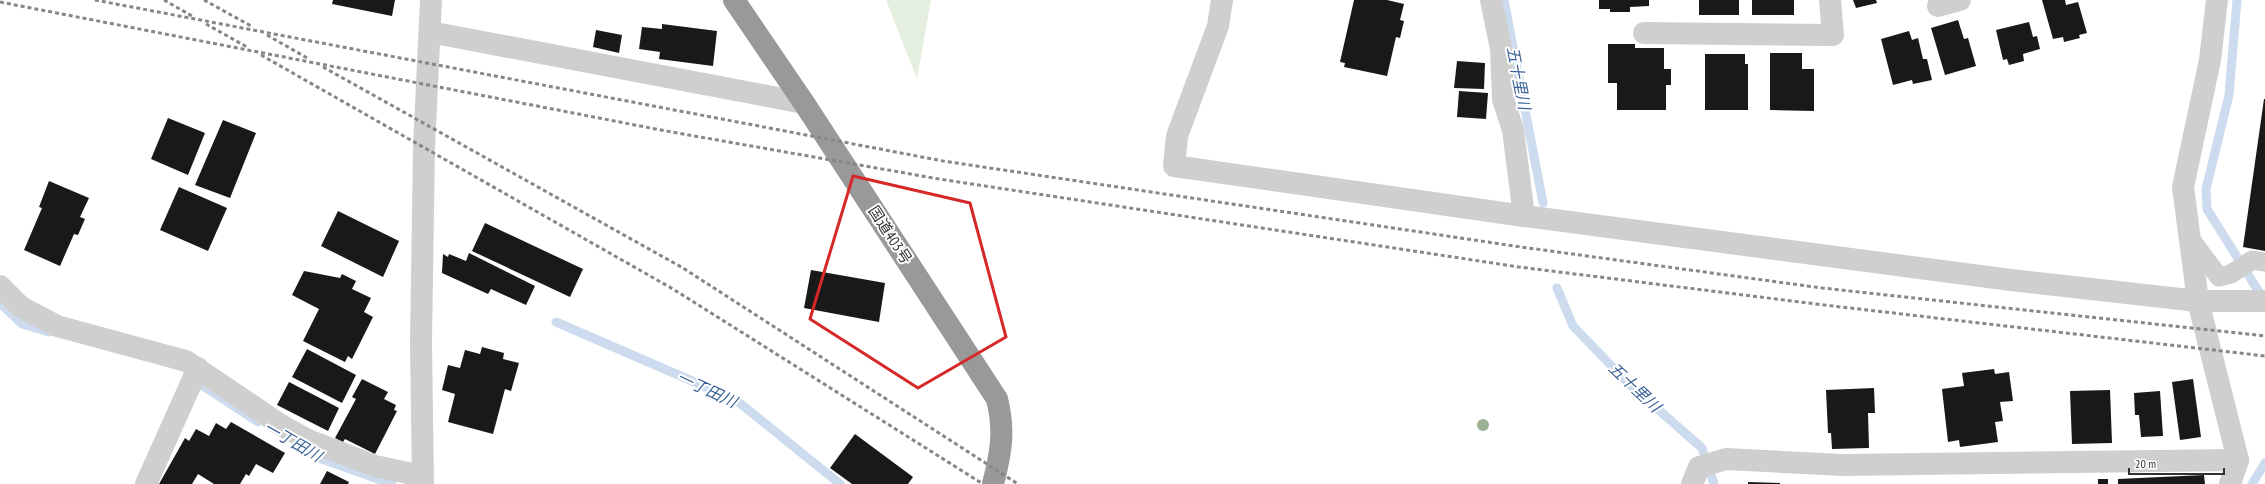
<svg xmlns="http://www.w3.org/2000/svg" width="2265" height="484" font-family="'PT Sans Narrow','Noto Sans JP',sans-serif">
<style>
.green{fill:#e5efe0}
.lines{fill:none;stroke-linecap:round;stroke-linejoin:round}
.stream{stroke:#cddbee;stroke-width:9}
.building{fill:#191919}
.lane{stroke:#cfcfcf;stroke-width:19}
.street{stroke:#cfcfcf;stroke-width:22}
.highway{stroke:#999;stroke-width:22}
.rail{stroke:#878787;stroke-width:3;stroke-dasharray:4 3;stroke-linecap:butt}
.tree{fill:#9cb094}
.marked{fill:none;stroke:#d62828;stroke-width:3;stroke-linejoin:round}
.labels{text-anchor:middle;stroke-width:4;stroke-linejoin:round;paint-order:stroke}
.street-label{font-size:15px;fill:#323232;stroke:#fff}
.water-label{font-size:16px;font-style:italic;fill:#3c6397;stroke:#fff}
</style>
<rect width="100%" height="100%" fill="#fff"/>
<polygon class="green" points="886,0 931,0 917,79"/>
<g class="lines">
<g class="stream">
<polyline points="1504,0 1543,203"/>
<polyline points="2237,0 2229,95 2206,189 2207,209 2264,300"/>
<polyline points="1557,288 1573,326 1628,383 1702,448 1714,484"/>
<polyline points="0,303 22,324 49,332"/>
<polyline points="556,322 736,400 840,484"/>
<polyline points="200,384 258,422"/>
<polyline points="297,445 316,457 392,484"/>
<polyline points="2252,484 2265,463"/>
</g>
</g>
<g class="building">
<polygon points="333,0 395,0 392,16 332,4"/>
<polygon points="1354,0 1387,0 1404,4 1400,20 1404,21 1400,38 1396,37 1387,76 1344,67 1345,63 1340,62"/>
<polygon points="1599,0 1649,0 1649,6 1630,7 1630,12 1610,12 1610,9 1599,9"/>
<rect x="1699" y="0" width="40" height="15"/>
<rect x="1752" y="0" width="42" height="15"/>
<polygon points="1853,0 1876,0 1877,3 1856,8"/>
<polygon points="2042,0 2065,0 2066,5 2078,2 2087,33 2079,35 2080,38 2064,42 2063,37 2053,39"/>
<polygon points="1958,20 1964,39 1968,38 1976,66 1945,75 1931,28"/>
<polygon points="2029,22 2033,37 2037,36 2040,49 2023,54 2024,61 2009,65 2007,59 2003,60 1996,30"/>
<polygon points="662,24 717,31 713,66 659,59 660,52 639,49 642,27 662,29"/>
<polygon points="596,30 622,35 619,53 593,47"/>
<polygon points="1909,31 1912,40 1918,38 1923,59 1927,59 1932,80 1913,84 1912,80 1893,85 1881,39"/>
<polygon points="1608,44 1635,44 1635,48 1664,48 1664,69 1671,69 1671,85 1666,85 1666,110 1617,110 1617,83 1608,83"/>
<polygon points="1770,53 1802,53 1802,69 1814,69 1814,111 1770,110"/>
<polygon points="1705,54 1745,54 1745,64 1748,64 1748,110 1705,110"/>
<polygon points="1457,61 1485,63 1484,89 1454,88"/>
<polygon points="1459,91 1488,93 1486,119 1457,117"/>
<polygon points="2264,99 2265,99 2265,251 2243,247"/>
<polygon points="168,118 205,133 188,175 151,159"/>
<polygon points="223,120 256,133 230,198 195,185"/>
<polygon points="49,181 89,198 80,217 85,219 78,235 74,234 60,266 24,250 42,208 39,207"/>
<polygon points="179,187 227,208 208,251 160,230"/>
<polygon points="338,211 399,241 383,277 321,246"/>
<polygon points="485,223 583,269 570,297 472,251"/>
<polygon points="469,253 535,286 526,305 491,289 488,294 442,273 443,254 448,257 449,254 466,261"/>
<polygon points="811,270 885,283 879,322 804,308"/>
<polygon points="304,271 340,278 342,274 356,281 352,289 371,298 364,312 373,317 352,359 348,356 345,362 303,341 319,309 292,295"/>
<polygon points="482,347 504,353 503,359 519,363 511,391 505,389 493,434 448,422 455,394 442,390 448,365 460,368 465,350 480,354"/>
<polygon points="307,349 356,375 342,403 292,377"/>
<polygon points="1994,369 1995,374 2009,372 2013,401 2000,402 2003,421 1995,422 1998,442 1960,447 1959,440 1948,442 1942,389 1964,386 1962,373"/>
<polygon points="362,379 388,392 384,399 396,405 394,410 397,411 375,454 345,439 343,442 335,438 356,399 352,397"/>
<polygon points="2193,379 2201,437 2180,440 2172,382"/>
<polygon points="289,382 339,408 328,431 277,405"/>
<polygon points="1874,388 1875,413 1868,413 1869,448 1832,449 1831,433 1828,433 1826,390"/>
<polygon points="2110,390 2112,443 2072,444 2070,391"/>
<polygon points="2160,391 2163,436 2141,437 2139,415 2135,415 2134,393"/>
<polygon points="231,422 285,453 273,473 256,464 249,476 246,474 240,484 214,484 198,474 192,484 159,484 185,438 189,441 196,429 209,436 216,423 226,429"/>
<polygon points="855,434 913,477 908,484 852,484 830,468"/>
<polygon points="327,471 349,482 348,484 320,484"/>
<polygon points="2204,475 2205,484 2118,484 2118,479"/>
<rect x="2098" y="479" width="10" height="5"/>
<polygon points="1748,482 1780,483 1780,484 1748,484"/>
</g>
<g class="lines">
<polyline class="lane" points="2189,237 2219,277 2231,274 2252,260 2265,262"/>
<g class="street">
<polyline points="1222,0 1218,26 1177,136 1174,166 1524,216 2011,280 2198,301 2265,301"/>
<polyline points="1491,0 1501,49 1503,99 1513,130 1524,216"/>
<polyline points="2217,0 2210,60 2183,187 2198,301 2238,460 2230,484"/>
<polyline points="1938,6 1960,0"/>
<polyline points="430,32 804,103"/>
<polyline points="1644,33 1833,35 1830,0"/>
<polyline points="0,286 21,307 57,326 186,361 281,425 308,440 375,466 422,476"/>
<polyline points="146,484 198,368"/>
<polyline points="423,484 421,343 424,147 431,0"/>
<polyline points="1692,484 1699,467 1726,459 1842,465 2238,460"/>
</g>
<path class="highway" d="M734,0L804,103L997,399C1005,431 1001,453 993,484"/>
<g class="rail">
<polyline points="95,0 943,161 1521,247 1822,288 2265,336"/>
<polyline points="164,0 192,16"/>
<polyline points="204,0 253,27"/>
<polyline points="0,2 666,131 939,179 1519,267 1824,305 2265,356"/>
<polyline points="206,24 247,47"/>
<polyline points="267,35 309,59"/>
<polyline points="261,55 673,289 983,484"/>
<polyline points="323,67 683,268 1018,484"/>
</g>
</g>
<circle class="tree" cx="1483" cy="425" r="6"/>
<path class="marked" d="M853,176L970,203L1006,337L918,388L810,319Z"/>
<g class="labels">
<g class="street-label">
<text transform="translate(890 235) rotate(57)" y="5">国道403号</text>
</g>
<g class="water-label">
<text transform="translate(1519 78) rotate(79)" y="6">五十里川</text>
<text transform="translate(1635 387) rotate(43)" y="6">五十里川</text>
<text transform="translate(707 389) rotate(25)" y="6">一丁田川</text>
<text transform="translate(293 441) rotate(30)" y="6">一丁田川</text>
</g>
</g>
<path d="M2129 468v6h95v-6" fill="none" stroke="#323232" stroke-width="2"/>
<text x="2135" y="468" font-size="12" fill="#323232" stroke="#ffffff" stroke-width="3" paint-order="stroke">20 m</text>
</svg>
